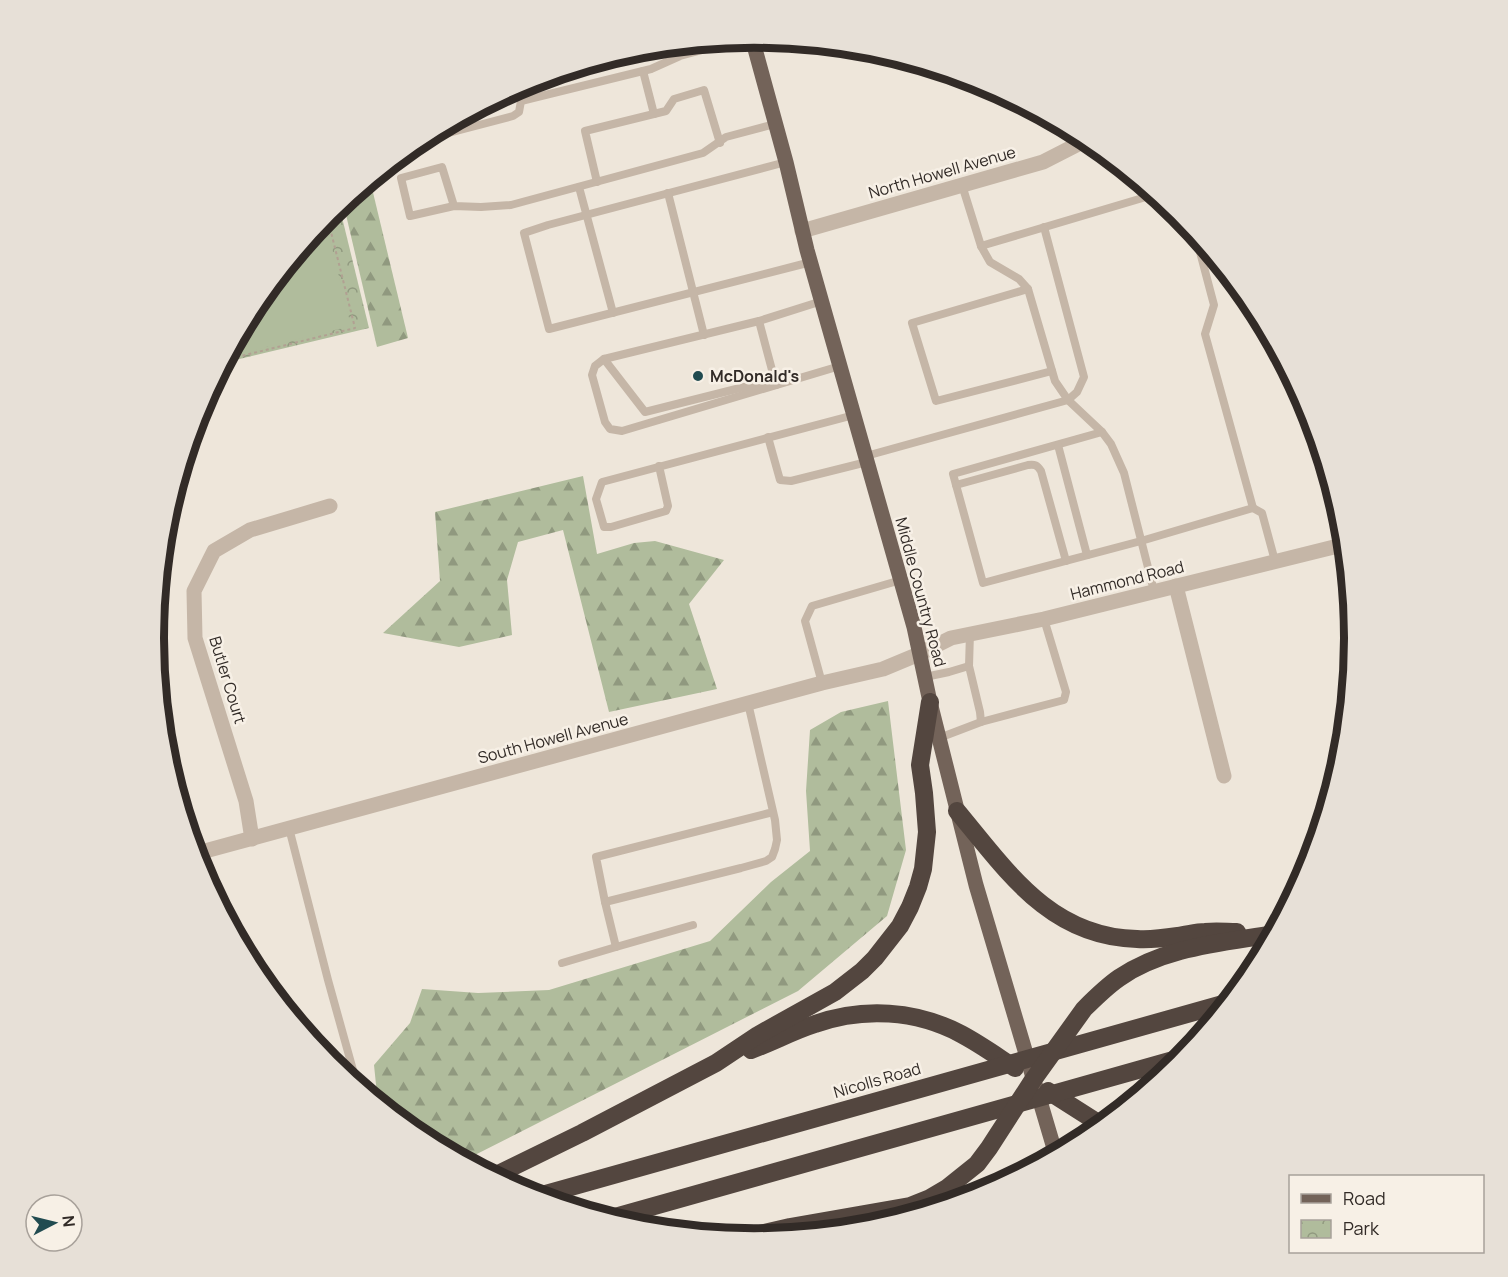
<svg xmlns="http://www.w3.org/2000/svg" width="1508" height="1277" font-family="Manrope,sans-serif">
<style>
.forest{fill:url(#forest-firs)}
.park{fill:url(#park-crowns)}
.pitch{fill:#b0bc9c}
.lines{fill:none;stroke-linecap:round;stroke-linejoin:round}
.path{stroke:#b1a092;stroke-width:2;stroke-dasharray:3 3;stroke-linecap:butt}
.lane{stroke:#c5b6a7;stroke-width:8}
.street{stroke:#c5b6a7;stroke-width:15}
.primary{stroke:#736359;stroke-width:15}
.highway{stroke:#53463f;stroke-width:18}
.poi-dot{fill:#214b50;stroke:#f7f0e6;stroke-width:2}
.labels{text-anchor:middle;stroke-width:5;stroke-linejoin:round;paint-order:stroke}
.street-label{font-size:16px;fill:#322b27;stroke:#f7f0e6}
.poi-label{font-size:16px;font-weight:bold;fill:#322b27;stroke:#f7f0e6;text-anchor:start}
.rim{fill:none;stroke:#322b27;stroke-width:8}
</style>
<defs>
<pattern id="forest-firs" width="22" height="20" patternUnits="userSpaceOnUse" patternTransform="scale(1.5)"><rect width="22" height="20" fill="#b0bc9c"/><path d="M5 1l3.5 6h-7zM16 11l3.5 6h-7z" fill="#90997f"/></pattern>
<pattern id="park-crowns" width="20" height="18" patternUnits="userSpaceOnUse" patternTransform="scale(1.5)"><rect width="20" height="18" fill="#b0bc9c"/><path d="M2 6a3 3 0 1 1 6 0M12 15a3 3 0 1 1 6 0" fill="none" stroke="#90997f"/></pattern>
</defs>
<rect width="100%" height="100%" fill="#eee6da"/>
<g class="forest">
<polygon points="370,180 408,338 377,347 343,202"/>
<polygon points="583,476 597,554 634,543 655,541 724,560 689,604 717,689 609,712 563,530 518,542 507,580 512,635 459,647 383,633 440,581 435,512"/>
<polygon points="888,701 906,850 887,916 798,991 463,1161 420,1138 378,1104 374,1065 410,1023 422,989 478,993 549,990 710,941 771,882 810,851 806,791 810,730 841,712"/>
</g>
<polygon class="park" points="339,205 369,328 223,363 254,304 329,213"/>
<polygon class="pitch" points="325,219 351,326 226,357 254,304"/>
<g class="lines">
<polyline class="path" points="225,360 355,328 327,216"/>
<g class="lane">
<polyline points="754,46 774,39"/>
<polyline points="643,71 654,114"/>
<polyline points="521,101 651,69 680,56 743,39"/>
<polyline points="418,141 513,116 519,112 521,101 517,87"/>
<polyline points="786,162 548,225 524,233 549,329 811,262"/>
<polyline points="597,182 585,131 666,111 674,99 704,90 720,143"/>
<polyline points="962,185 981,246 990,262 1019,279 1028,289 1055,381 1068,400 1102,432 1111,444 1124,473 1154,591"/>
<polyline points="579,187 613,313"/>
<polyline points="668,193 704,335"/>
<polyline points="454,206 442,167 401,178 410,216 454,206 481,207 511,205 703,153 726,137 775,124"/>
<polyline points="981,246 1156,194"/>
<polyline points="1028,289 912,323 936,401 1052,371"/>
<polyline points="822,301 759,321 604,359 595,366 592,375 605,422 610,429 622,431 840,366"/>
<polyline points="604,359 645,412 748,386 776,385 759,321"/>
<polyline points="1102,432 953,474 983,583 1141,541 1253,508 1205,334 1214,305 1195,233"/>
<polyline points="768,437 780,480 791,481 867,462"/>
<polyline points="1058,445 1087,555"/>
<polyline points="866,456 1068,400 1077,392 1084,377 1044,227"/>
<polyline points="659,466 668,506 666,511 611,527 604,527 596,499 602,482 854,415"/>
<path d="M956,485L1028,465C1035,464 1037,465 1041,471L1066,561"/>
<polyline points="1253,508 1262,513 1275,561"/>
<polyline points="970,633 969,666 980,712 981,722"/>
<polyline points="925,677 949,672 969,666"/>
<polyline points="822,683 805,621 812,606 901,580"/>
<polyline points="748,703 775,820 777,840 775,849 772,857 766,861 741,868 605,902 596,857 773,812"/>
<polyline points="939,738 981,722 1064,700 1066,692 1044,619"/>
<polyline points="289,828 328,980 353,1070 350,1081"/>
<polyline points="605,902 616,947 693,925"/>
<polyline points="562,963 616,947"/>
</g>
<g class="street">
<polyline points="802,231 1043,162 1088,139"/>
<polyline points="1176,586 1224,776"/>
<polyline points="252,839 246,801 195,638 194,591 214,551 250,530 330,506"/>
<polyline points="194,854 822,683 883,669 919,654 951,638 1044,619 1346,544"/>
</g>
<polyline class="primary" points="752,38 786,162 807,250 914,627 930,702 976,885 1056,1155"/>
<g class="highway">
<path d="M957,811C1007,871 1050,937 1137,939C1151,940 1165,938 1178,936C1187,935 1196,932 1205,932C1216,931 1227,932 1237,932"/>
<path d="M751,1050C773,1042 793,1031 815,1024C863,1007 916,1010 961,1034C980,1044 998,1057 1015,1068"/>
<polyline points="1048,1091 1103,1126"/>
<polyline points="492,1177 582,1133 716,1063 758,1035 835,992 862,971 875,958 900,926 910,907 918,887 923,869 927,832 924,793 920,765 930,702"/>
<polyline points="535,1197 1230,1002"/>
<polyline points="608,1219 1184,1057"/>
<path d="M742,1238L790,1227L910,1206L930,1198L947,1188L977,1164L989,1148L1033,1080L1084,1009C1095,998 1106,987 1119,978C1164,947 1221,943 1274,934"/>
</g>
</g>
<circle class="poi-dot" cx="698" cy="376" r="6"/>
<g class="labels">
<g class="street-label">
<text transform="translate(942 172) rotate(-16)" y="6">North Howell Avenue</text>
<text transform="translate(1127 580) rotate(-14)" y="6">Hammond Road</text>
<text transform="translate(921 592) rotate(75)" y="6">Middle Country Road</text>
<text transform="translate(228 680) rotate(73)" y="6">Butler Court</text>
<text transform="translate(553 738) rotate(-15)" y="6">South Howell Avenue</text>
<text transform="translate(877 1080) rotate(-16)" y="6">Nicolls Road</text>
</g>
<g class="poi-label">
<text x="710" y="382">McDonald's</text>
</g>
</g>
<path d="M0 0H1508V1277H0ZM164 638a590 590 0 1 1 1180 0a590 590 0 1 1-1180 0Z" fill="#e7e0d7" fill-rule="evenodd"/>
<path class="rim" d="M164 638a590 590 0 1 1 1180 0a590 590 0 1 1-1180 0Z"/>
<rect x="1289" y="1175" width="195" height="78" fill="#f7f0e6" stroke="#a8a19a" stroke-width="1.5"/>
<rect x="1301" y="1194" width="30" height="9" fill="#736359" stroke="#a8a19a" stroke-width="1.5"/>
<text x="1343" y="1205" font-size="18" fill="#322b27">Road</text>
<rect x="1301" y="1220" width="30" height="18" fill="url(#park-crowns)" stroke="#a8a19a" stroke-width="1.5"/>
<text x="1343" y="1235" font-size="18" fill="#322b27">Park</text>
<g transform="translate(54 1223) rotate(83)"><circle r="28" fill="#f7f0e6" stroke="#a8a19a" stroke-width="1.5"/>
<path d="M0-4.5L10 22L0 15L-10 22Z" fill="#214b50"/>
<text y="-9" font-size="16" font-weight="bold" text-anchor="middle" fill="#322b27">N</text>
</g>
</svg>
